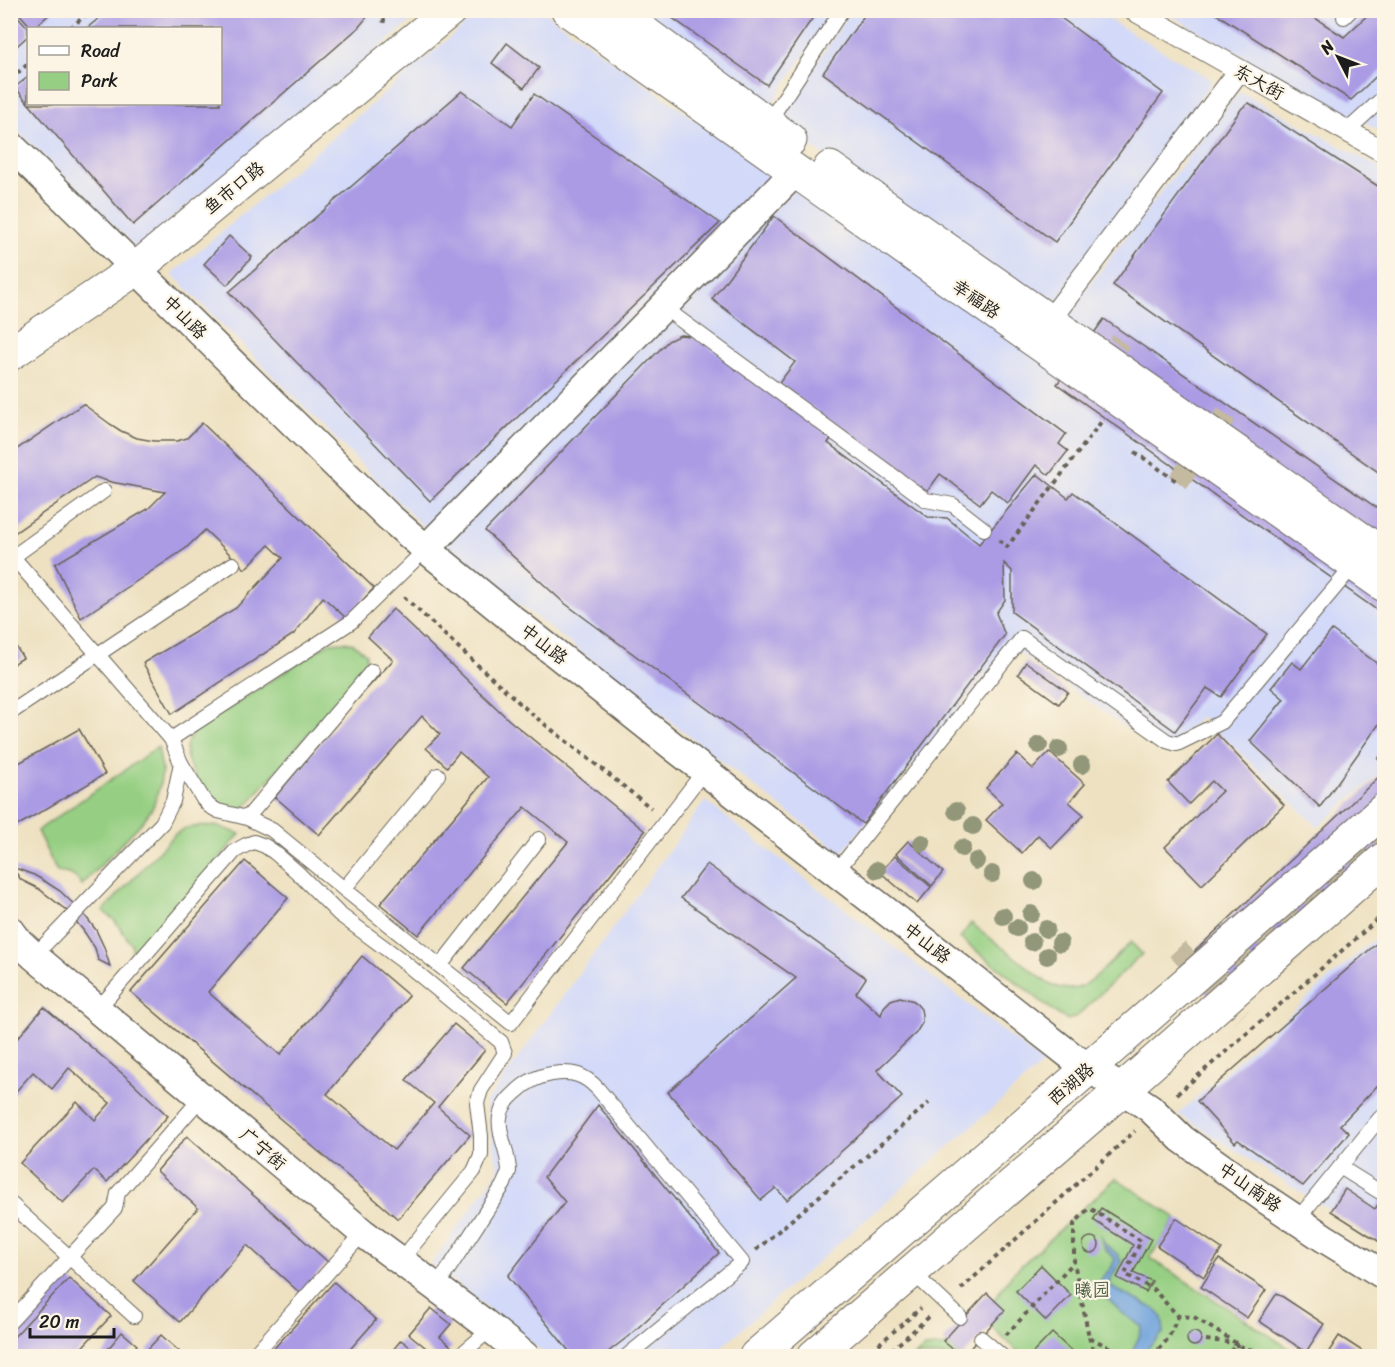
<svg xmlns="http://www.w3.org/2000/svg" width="1395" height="1367" font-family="Sriracha,'LXGW WenKai TC',sans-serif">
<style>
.built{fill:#d2d9f9;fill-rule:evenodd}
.green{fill:#96cf83;stroke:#597650;stroke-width:1.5}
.water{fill:#70a3dc;stroke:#46607c;stroke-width:1.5}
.building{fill:#ab9be5}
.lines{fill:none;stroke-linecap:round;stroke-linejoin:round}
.pedestrian-tunnel{stroke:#c4baa0;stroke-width:21;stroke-dasharray:21 10;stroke-linecap:butt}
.service-casing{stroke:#666156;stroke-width:16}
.pedestrian-casing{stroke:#666156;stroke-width:23}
.minor-casing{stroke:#666156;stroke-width:31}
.tertiary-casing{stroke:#666156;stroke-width:35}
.secondary-casing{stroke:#666156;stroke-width:35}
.path{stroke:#666156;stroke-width:4;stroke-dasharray:4.5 4.5;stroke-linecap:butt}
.service{stroke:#fff;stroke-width:14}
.pedestrian{stroke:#fff;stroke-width:21}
.minor{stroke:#fff;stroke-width:28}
.tertiary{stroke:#fff;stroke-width:33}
.secondary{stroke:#fff;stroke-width:33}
.tree{fill:#92977a}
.labels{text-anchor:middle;stroke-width:4.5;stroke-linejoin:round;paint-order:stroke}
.street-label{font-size:18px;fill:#1c1c1c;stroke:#fcf5e5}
.park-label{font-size:18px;fill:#475b40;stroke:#fcf5e5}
</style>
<rect width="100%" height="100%" fill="#fcf5e5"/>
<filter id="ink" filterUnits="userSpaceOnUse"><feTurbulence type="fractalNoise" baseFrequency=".0167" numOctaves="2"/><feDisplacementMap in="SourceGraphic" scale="12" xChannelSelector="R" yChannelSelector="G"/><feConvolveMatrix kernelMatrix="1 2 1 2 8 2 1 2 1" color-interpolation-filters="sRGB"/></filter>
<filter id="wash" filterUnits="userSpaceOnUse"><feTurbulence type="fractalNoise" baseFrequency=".008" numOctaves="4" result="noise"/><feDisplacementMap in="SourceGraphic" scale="24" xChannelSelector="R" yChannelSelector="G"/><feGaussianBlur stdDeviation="1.35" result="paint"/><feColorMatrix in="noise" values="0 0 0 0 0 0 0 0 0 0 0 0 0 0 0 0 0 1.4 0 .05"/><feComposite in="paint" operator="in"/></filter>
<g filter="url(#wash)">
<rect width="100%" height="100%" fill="#eee1c1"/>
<g class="built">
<path d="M10,11H424L136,248L11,125ZM28,28H220V104H28Z"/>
<polygon points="481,11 543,11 777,178 430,534 172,274"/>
<polygon points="625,11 833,11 765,115"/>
<polygon points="851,11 1094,11 1213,80 1049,312 776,122"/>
<polygon points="1162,11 1384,11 1384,133 1331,105"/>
<polygon points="1239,91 1384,170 1384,548 1061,321"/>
<polygon points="801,182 1384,599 1384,770 1318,827 1201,716 1164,754 1009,646 842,853 725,764 443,545"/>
<polygon points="705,801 1044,1063 711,1356 548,1356 431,1264 498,1171 486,1102"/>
<polygon points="1384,930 1384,1245 1178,1114"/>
</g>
<g class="green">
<path d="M345,642L354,644L366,654V660L363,670L241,812C230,811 219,806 211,798C201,789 184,761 186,748C187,741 190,737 194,731L329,643Z"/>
<path d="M158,747L162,770L160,785L153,807L144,820L82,885C74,874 70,874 57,872L37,831Z"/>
<polygon points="201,826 218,826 240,834 132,961 132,945 115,921 103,911 175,834 186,828"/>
<path d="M971,923L1049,984C1075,995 1085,987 1104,969C1113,960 1122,951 1131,942L1142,954L1077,1016L1069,1020L1060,1016L960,938Z"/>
<polygon points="1116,1178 1176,1218 1150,1258 1301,1356 1023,1356 981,1318 1012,1274"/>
<polygon points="949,1346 961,1356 915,1356 924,1348"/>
</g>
<path class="water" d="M1100,1234L1104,1243L1118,1255L1121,1262L1110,1279L1109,1286L1157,1310L1162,1318L1164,1332L1140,1356H1130L1139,1337L1142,1327L1121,1312L1106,1297L1107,1290L1100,1280L1112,1267L1115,1258C1105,1251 1102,1245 1100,1234Z"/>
<g id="blocks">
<g class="building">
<polygon points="16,10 54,10 34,28 32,28"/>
<polygon points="109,10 365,10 368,16 358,28 133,225 29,104 220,104 220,28 87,28"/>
<polygon points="661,10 818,10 767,85"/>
<polygon points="868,10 1050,10 1163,93 1055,242 823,73"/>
<polygon points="1210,10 1303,10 1344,37 1373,10 1384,10 1384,69 1351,100"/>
<polygon points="14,12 28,28 28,36 10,52 10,15"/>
<polygon points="507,43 539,68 524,88 492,63"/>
<polygon points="28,77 28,103 15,87"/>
<polygon points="462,91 512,126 534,94 720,223 430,501 229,292"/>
<polygon points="1249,103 1384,190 1384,476 1113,285 1242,108"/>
<polygon points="774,216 1066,434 1059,444 1068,451 1049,475 1036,465 1008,503 991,490 980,504 940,474 926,493 779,383 795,362 712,299"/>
<polygon points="229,236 252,257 227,285 204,264"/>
<polygon points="1104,319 1384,513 1384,615 1057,384"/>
<polygon points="680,335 691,336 701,341 832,437 828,443 928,517 947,518 979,544 1037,474 1068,498 1073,492 1267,634 1221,697 1207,688 1175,731 1012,612 1012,571 1004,563 1005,600 996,613 1005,635 863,824 563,602 485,531 668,341"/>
<polygon points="83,404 110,424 121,431 137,438 154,441 177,441 187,438 202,423 374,588 346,618 323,597 294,634 172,714 143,663 236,608 283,558 269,545 245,569 205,530 185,549 81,618 55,564 148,509 165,492 111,482 95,477 10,536 10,454"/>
<polygon points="393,609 509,720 645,831 507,1003 464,968 568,842 525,807 418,935 380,904 488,777 459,752 447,767 426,748 440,734 422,716 319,835 275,797 354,703 393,660 368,637"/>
<polygon points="1332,630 1383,668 1384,675 1384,717 1320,807 1250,741 1284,699 1271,688 1292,662 1301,669"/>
<polygon points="10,637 23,658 10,666"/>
<polygon points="1026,662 1068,692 1059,704 1018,674"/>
<polygon points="79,729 105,774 10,830 10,768"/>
<polygon points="1217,734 1284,805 1202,885 1165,847 1222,791 1212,781 1189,804 1168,782"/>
<polygon points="1049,752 1085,784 1069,802 1084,815 1052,848 1038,835 1022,853 986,820 1002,803 986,788 1017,754 1033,769"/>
<polygon points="1384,772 1384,876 1227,1015 1180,965"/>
<polygon points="908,841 943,872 932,886 896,854"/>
<polygon points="895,856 931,887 917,904 880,872"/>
<polygon points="245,861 288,898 208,992 280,1055 362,956 409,996 327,1094 394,1150 434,1103 406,1080 454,1024 485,1050 438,1107 470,1135 398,1219 131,992"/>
<polygon points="707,864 866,978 856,993 881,1015 884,1007 891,1000 900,997 914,1001 921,1009 922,1015 922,1023 916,1033 877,1070 902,1097 787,1200 776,1188 761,1200 668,1092 796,978 681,898"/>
<polygon points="12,867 34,875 46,882 60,891 83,913 96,930 104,947 110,966 98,960 95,948 83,930 66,910 39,889 21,880"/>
<polygon points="1384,937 1384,1090 1377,1086 1340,1125 1349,1133 1303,1186 1238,1140 1235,1143 1197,1101"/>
<polygon points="44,1007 131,1081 168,1116 107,1182 94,1170 63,1203 20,1163 77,1102 95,1120 110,1103 69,1068 52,1089 33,1072 10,1098 10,1043 12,1045"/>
<polygon points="598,1105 719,1253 630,1335 603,1356 573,1356 508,1276 565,1202 544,1177"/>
<polygon points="187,1136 328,1262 300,1293 247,1245 180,1322 134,1281 198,1208 157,1171"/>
<polygon points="1345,1189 1375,1209 1384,1196 1384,1241 1383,1244 1331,1211"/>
<polygon points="1101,1208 1151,1239 1133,1273 1152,1281 1146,1292 1117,1278 1133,1245 1093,1220"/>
<polygon points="1176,1218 1222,1249 1204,1277 1157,1246"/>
<circle cx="1091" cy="1245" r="8"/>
<polygon points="1219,1259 1266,1290 1247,1318 1201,1287"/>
<polygon points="1041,1265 1071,1295 1046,1321 1016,1291"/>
<polygon points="69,1278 111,1316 74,1356 10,1356 10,1341"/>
<polygon points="334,1282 376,1320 344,1356 267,1356"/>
<polygon points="987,1293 1005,1310 963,1356 961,1356 943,1341"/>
<polygon points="1277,1293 1324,1324 1306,1352 1259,1321"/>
<polygon points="431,1308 451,1324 440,1337 452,1347 443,1356 436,1356 409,1334"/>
<polygon points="122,1332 137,1345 127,1356 102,1356"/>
<circle cx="1194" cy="1339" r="7"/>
<polygon points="1052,1333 1077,1356 1030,1356"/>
<polygon points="161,1335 182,1354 180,1356 154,1356 147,1350"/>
<polygon points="1339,1336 1370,1356 1326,1356"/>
<polygon points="401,1340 414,1350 409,1356 388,1356"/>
</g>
</g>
</g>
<g filter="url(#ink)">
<use href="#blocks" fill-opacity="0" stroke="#666156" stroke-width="1.5"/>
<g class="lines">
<g class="pedestrian-tunnel">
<polyline points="1103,369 1101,368 1121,341"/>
<polyline points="1178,482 1229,411"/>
<polyline points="1177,949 1241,1017"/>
<polyline points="1211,985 1384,834"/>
</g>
<g class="service-casing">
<g id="service">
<polyline points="1344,17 1351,10"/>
<polyline points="767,124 842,10"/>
<polyline points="1348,130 1384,97"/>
<polyline points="663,307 926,500 953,505 984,529"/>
<polyline points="13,557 171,739 181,763 173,801 162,823 34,956"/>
<polyline points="10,559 104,491"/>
<polyline points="10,713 233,564"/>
<polyline points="171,739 351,622 426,549"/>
<polyline points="181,763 203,799 209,806 218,811 247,818 272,830 344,889 511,1023 704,771"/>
<polyline points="247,818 372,671"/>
<polyline points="836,872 1022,638 1167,741 1177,744 1222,722 1354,565"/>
<polyline points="344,889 438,775"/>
<polyline points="440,966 539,839"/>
<polyline points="98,1009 235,851 246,845 254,842 265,846 274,852 297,872 339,914 404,962 501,1042 505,1053 481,1090 477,1103 481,1136 481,1155 474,1171 401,1260"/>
<polyline points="1340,1167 1380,1192 1384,1186"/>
<polyline points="10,1203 134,1316"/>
<polyline points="1297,1220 1380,1118 1384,1121"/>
<polyline points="912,1272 960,1317"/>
<path d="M436,1288L504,1184C505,1180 508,1175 509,1171C509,1165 507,1158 506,1152C499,1128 493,1112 515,1093C525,1083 537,1076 552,1074C572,1071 584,1074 598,1089L742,1262L627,1356"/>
<polyline points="10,1322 115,1208 118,1193 202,1097"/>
<polyline points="981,1338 1002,1356"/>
<polyline points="253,1356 363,1233"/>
<polyline points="459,1356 491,1329"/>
</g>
</g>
<g class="pedestrian-casing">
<g id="pedestrian">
<polyline points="1134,10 1384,152"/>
<polyline points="1042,330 1239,71"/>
</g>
</g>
<g class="minor-casing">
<g id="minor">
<polyline points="10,145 389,517 426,549 507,615 679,751 935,949 1070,1055 1150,1108 1182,1139 1264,1198 1324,1238 1384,1275"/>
<polyline points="426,549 796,171"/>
<polyline points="10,930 19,942 34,956 363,1233 483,1322 525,1356"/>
</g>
</g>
<g class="tertiary-casing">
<polyline id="tertiary" points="10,354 137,268 450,10"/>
</g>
<g class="secondary-casing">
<g id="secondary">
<polyline points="568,10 1034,340 1384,585"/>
<polyline points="614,10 790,140"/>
<polyline points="830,168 1384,555"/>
<polyline points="756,1356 1089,1068 1384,810"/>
<polyline points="814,1356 1123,1089 1384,859"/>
</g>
</g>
<g class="path">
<polyline points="380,10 384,20 383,24"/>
<polyline points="70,28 92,10"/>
<polyline points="10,79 28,64"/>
<polyline points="1135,452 1178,482"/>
<polyline points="999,540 1007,547 1101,422"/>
<polyline points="404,597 472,660 533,715 651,808"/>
<polyline points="1378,760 1384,754"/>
<polyline points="1177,1094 1384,914"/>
<polyline points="756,1250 929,1103"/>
<polyline points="961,1289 1135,1131"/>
<polyline points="1006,1335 1074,1262"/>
<polyline points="1089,1337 1095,1356"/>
<polyline points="1206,1340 1236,1343"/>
<polyline points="865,1356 921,1308"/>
<polyline points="885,1356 930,1316"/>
<polyline points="1126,1356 1089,1337 1074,1262 1074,1224 1088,1209 1093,1210 1141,1241 1125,1274 1153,1289 1178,1316 1194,1317 1242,1347 1275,1356"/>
<polyline points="1152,1356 1168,1339 1178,1316"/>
<polyline points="1224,1356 1228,1355 1237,1343"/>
<polyline points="1236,1356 1237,1344"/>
</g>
<use href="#service" class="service"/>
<use href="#pedestrian" class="pedestrian"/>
<use href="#minor" class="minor"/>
<use href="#tertiary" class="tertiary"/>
<use href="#secondary" class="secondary"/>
</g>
<g class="tree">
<circle cx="1039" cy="745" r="9"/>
<circle cx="1059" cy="749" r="9"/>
<circle cx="1082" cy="765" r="9"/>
<circle cx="956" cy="811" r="9"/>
<circle cx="973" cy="826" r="9"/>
<circle cx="922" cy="843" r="9"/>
<circle cx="962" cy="848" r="9"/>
<circle cx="976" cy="861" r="9"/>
<circle cx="877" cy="870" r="9"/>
<circle cx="992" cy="874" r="9"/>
<circle cx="1034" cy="881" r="9"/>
<circle cx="1031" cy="914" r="9"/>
<circle cx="1003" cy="916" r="9"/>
<circle cx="1017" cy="928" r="9"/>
<circle cx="1046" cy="929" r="9"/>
<circle cx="1032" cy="942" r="9"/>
<circle cx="1060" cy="943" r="9"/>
<circle cx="1047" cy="956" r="9"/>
</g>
</g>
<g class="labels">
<g class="street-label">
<text transform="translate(1259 82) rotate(29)" y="6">东大街</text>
<text transform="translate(234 188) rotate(-39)" y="6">鱼市口路</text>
<text transform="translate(976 299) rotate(35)" y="6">幸福路</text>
<text transform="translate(185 317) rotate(45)" y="6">中山路</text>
<text transform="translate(544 644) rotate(38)" y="6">中山路</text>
<text transform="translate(927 943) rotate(38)" y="6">中山路</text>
<text transform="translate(1071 1084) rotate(-41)" y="6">西湖路</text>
<text transform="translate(263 1149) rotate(40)" y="6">广宁街</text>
<text transform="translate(1250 1187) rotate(35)" y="6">中山南路</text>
</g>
<g class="park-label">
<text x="1092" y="1296">曦园</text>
</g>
</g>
<rect width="1395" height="1367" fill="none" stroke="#fcf5e5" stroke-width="36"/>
<rect x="27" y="27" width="195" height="78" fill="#fcf5e5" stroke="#a29e95" stroke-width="1.5"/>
<rect x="39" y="46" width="30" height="9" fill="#ffffff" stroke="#a29e95" stroke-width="1.5"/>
<text x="81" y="57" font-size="18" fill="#1c1c1c">Road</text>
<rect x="39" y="72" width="30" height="18" fill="#96cf83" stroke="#a29e95" stroke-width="1.5"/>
<text x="81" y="87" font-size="18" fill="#1c1c1c">Park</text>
<g transform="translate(1338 57) rotate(312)" stroke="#fcf5e5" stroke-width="4.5" paint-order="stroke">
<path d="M0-4.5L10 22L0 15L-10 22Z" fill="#1c1c1c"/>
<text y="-9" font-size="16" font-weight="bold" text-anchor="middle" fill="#1c1c1c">N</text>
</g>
<path d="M30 1328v9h84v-9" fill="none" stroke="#1c1c1c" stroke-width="3"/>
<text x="39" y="1328" font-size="18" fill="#1c1c1c" stroke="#fcf5e5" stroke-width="4.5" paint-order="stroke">20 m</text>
</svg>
